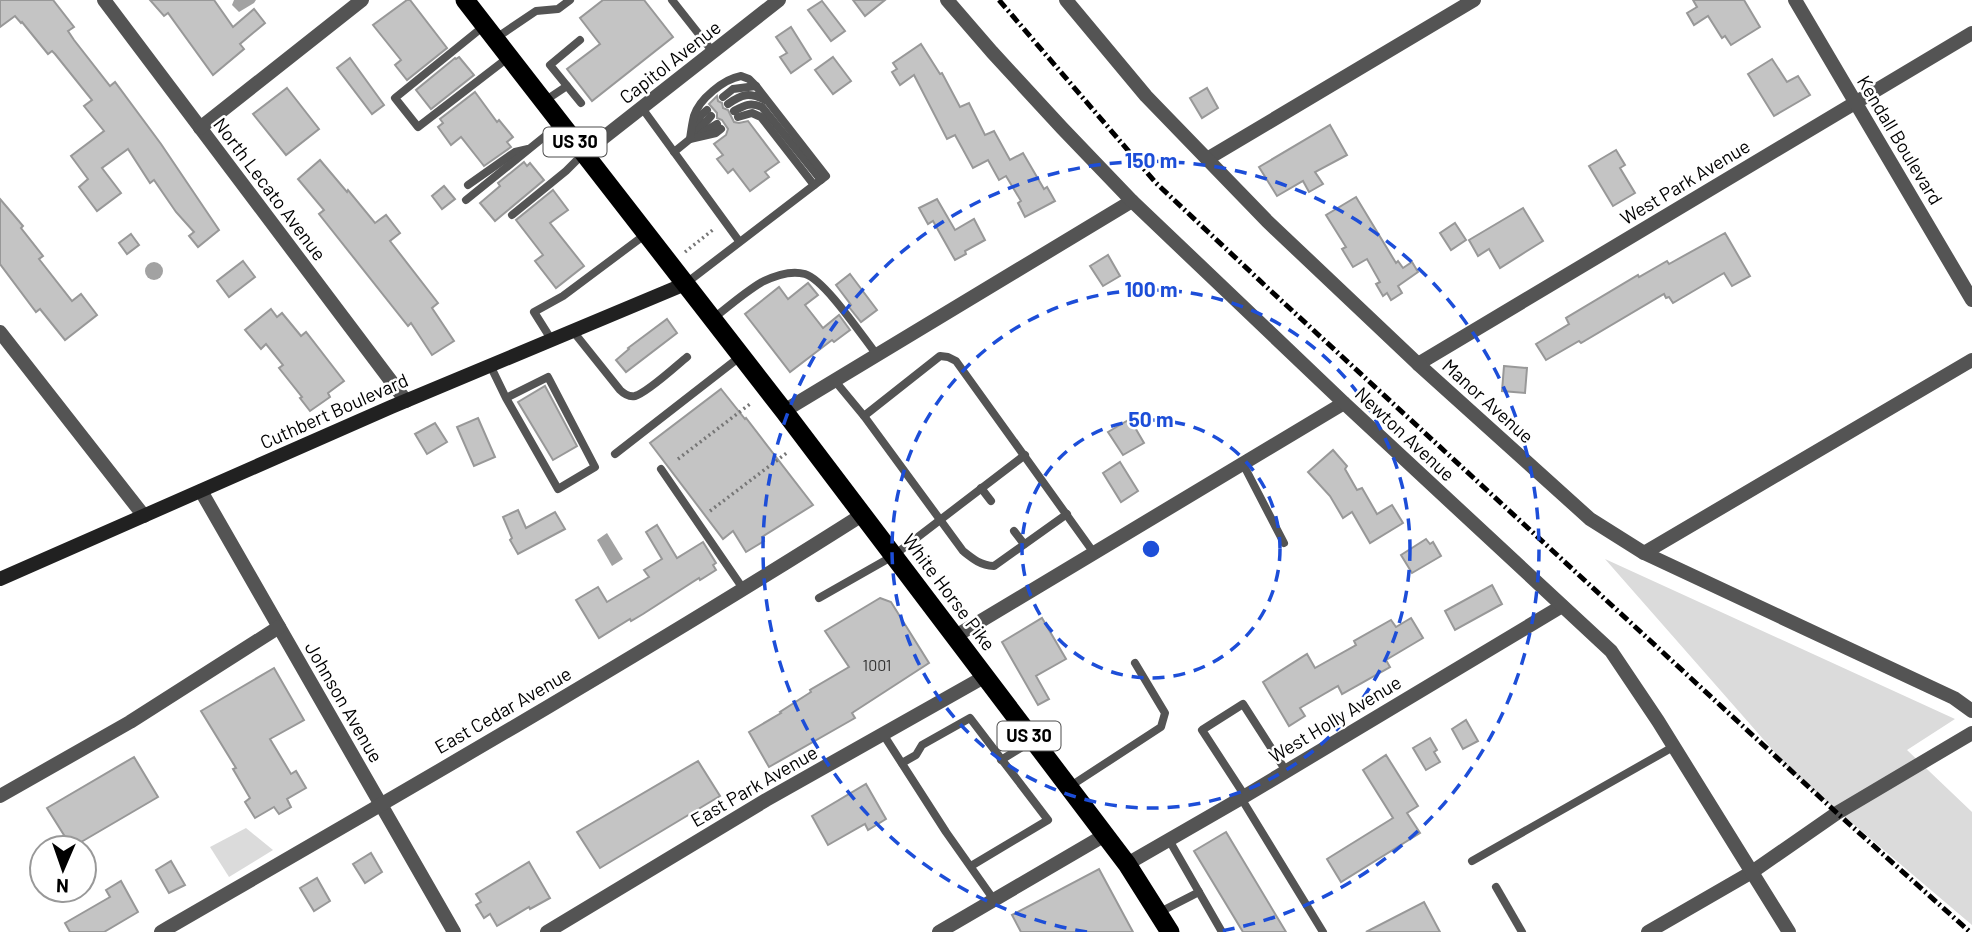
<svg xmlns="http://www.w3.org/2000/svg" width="1972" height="932" font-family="Barlow,sans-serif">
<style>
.green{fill:#dbdbdb}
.water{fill:#a2a2a2}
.building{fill:#c4c4c4;stroke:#989898;stroke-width:2}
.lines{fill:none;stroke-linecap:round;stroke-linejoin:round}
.path{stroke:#767676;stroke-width:3.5;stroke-dasharray:2 3.5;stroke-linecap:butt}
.service{stroke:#545454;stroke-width:8}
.minor{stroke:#545454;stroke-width:14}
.tertiary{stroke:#545454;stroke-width:14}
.secondary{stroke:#212121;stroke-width:14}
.trunk{stroke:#000;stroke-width:19}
.rail{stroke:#000;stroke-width:5;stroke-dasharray:10 3.5 2 3.5;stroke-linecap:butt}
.ring{fill:none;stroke:#1d4ed8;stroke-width:3.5;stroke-dasharray:12 9}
.labels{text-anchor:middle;stroke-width:5;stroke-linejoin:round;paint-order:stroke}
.number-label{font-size:16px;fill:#313131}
.shield{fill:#fff;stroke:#4c4c4c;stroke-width:2}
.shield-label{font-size:18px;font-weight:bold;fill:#000}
.street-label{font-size:19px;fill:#000;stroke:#fff}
.centre{fill:#1d4ed8;stroke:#fff;stroke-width:3.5}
.ring-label{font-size:21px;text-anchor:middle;font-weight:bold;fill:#1d4ed8;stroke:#fff;stroke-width:5;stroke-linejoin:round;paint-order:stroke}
</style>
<rect width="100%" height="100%" fill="#fff"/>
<g class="green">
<polygon points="1605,559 1955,719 1907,750 1972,812 1972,925 1792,772"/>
<polygon points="246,828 273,850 229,877 210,847"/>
</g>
<g class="water">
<polygon points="234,0 256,0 254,3 239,12 232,5"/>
<circle cx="154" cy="271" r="9"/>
<polygon points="607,533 623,559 612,566 597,540"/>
</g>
<g class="building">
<polygon points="0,0 53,0 74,27 68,31 74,40 110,86 115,82 161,144 219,230 198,247 189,236 194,232 176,212 154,180 150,183 128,149 102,168 121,193 97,211 79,187 88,179 71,156 104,131 84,106 92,100 55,54 52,51 48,54 22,22 21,23 15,16 0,27"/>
<polygon points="150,0 214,0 233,27 254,9 265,23 240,44 244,49 213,75 168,13 164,16"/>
<polygon points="407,0 410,0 447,48 407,80 395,65 401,60 373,25"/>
<polygon points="603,0 644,0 673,37 592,101 567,69 600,44 580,18"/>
<polygon points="853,0 885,0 865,16"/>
<polygon points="1693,0 1744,0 1760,27 1731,45 1725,36 1722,38 1708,16 1694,25 1687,13 1697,7"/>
<polygon points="822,1 845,31 831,41 808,10"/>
<polygon points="791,27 811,59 791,73 780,57 787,53 776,37"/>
<polygon points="921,44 940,74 942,73 960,107 969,103 985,135 994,131 1010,160 1023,153 1044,189 1047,187 1055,201 1025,217 1018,203 1021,201 1006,176 999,180 988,160 973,168 955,135 947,139 914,75 900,85 892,72 897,69 893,63"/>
<polygon points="459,57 474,75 431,109 416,90 455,58 456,59"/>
<polygon points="833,57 851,81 833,94 815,70"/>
<polygon points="350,58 384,105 372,114 337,68"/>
<polygon points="1772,59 1787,82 1798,76 1810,95 1774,116 1748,74"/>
<polygon points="287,88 319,129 286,155 253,114"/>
<polygon points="1207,88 1218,108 1202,118 1190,98"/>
<polygon points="475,92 497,122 499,120 513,137 507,142 511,147 484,166 461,137 451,145 438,127 443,123 440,119"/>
<polygon points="717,96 718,101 722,103 723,108 728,110 734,122 739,123 748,121 779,162 765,172 769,177 750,191 733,169 728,173 717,159 723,155 714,144 726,135 728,129 722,120 717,118 717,113 709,104"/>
<polygon points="1330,125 1347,155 1315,172 1323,184 1309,192 1303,181 1277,196 1259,167"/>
<polygon points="1616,150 1625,165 1620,168 1635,193 1613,206 1589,166"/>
<polygon points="320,160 347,192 348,190 375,223 386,215 400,233 390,241 438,303 432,308 454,341 432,355 411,323 408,326 319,214 324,210 298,179"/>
<polygon points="524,162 527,166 530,163 544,180 495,221 480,203 500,186 498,183"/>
<polygon points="444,186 455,199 442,209 432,196"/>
<polygon points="553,190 568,210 550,223 584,266 556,288 535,261 543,255 516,220"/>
<polygon points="1356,197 1396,263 1398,261 1403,268 1412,262 1418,272 1398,286 1402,293 1391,300 1387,293 1383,296 1376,284 1380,282 1367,259 1353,267 1342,249 1346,247 1326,215"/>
<polygon points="0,199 23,226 21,228 43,256 39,259 72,301 81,294 97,315 65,340 40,309 36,312 0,264"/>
<polygon points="937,199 955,230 974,219 985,240 965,251 966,254 955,260 933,221 928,224 919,208"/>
<polygon points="1523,208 1543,241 1500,268 1489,249 1478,256 1469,240"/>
<polygon points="1455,223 1466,240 1451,250 1440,233"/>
<polygon points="1725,233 1750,276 1732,286 1724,273 1673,303 1669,297 1666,298 1664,294 1581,343 1579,341 1546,360 1536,344 1569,324 1566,318 1638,275 1639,277 1667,261 1669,264"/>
<polygon points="131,234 139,245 127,254 119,243"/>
<polygon points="1108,255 1120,276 1103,286 1090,266"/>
<polygon points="243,261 255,277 229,297 217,281"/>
<polygon points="850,274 877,310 861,322 849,307 851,305 836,285"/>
<polygon points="808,283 818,295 805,305 823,328 839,315 850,330 834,342 832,340 790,372 745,314 779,287 788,299"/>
<polygon points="271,309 277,317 282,313 301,336 306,332 344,381 328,393 330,397 310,411 300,398 302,397 279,368 283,365 266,344 261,349 245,330"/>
<polygon points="667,319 677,333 626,372 616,360 629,349 628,348"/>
<polygon points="1504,366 1527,368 1525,393 1502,391"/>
<polygon points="545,386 577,446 553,460 518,402"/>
<polygon points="721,389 745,419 746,418 813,505 762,537 764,541 746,552 733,531 723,539 650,443"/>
<polygon points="478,418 495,457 474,466 457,427"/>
<polygon points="1130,419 1144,443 1123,455 1108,432"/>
<polygon points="435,423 447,442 427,454 415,434"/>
<polygon points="1333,450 1347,466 1345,469 1357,490 1362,488 1377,514 1392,505 1403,523 1370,543 1352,512 1343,518 1330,496 1308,472"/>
<polygon points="1120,462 1138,491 1121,502 1103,473"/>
<polygon points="518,510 526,528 555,512 565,529 518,554 510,540 512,538 503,517"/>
<polygon points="657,525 677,558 703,542 716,563 713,565 716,570 700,580 699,578 643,614 631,621 630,619 599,638 576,600 598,587 607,602 649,577 644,570 662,559 646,532"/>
<polygon points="1426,539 1430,544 1433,542 1441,556 1412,573 1401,555"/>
<polygon points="1492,585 1502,604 1455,630 1445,611"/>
<polygon points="880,598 891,602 929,663 852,713 855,718 769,767 749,732 781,713 780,712 811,692 810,690 849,667 825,631"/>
<polygon points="1042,618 1066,659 1036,676 1049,699 1038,705 1002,642"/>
<polygon points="1411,618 1423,638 1386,660 1390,667 1342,694 1338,686 1300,708 1305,716 1289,726 1263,682 1307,654 1315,668 1356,645 1354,641 1391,620 1396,627"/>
<polygon points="274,668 304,720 270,739 291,774 296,771 306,788 287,799 291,807 279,814 274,807 255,818 245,802 250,798 233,769 236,768 201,711"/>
<polygon points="1466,720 1478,741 1463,749 1452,729"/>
<polygon points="1430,738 1437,750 1434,752 1440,762 1426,770 1413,748"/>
<polygon points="1386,755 1418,806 1407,813 1420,833 1341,882 1327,859 1393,818 1363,770"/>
<polygon points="134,757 158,797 76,845 73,840 69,843 47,808"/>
<polygon points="698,761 720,796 600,868 577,832"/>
<polygon points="866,784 886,819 868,830 865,824 828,845 812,816"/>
<polygon points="1226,832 1286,932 1243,932 1194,851"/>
<polygon points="371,853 382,872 365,883 353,864"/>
<polygon points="171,861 185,885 169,893 156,870"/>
<polygon points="529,862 550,898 530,909 529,907 497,926 490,914 484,918 476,905 481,902 476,894"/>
<polygon points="1099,869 1133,932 1021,932 1012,915"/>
<polygon points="317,878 330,901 314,911 300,888"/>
<polygon points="121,881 138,912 104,932 70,932 65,923 110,897 106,890"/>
<polygon points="1424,902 1440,932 1366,932"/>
</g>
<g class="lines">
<g class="path">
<polyline points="685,252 714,229"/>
<polyline points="678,459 750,404"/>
<polyline points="710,511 788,452"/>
</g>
<g class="service">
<polyline points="672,0 713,52"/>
<polyline points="484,26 395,98 418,127 509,57"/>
<polyline points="496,38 536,11 558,9 570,0"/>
<polyline points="580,40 550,65 581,103"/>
<polyline points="723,97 733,89 756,86"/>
<polyline points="543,102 567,86"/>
<path d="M728,104C742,94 749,92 765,100"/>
<polyline points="642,108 739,241"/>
<path d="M734,111C745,105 750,102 762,107L821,180"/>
<polyline points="738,117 752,113 761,117 814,185"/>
<polyline points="694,130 701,115 707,110"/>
<polyline points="697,132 711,116"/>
<polyline points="702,133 717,124"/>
<polyline points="690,139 716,133 721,129"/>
<path d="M674,152L690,139C691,132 692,124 694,116C699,99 724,79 741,76L749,79L756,86L826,176L685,284"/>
<polyline points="468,185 515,152 528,149"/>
<polyline points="466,200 560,124"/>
<polyline points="512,215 566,171 584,153"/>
<path d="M714,318C729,306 745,292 762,282C774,276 791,270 805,274C825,280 862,336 877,355"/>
<path d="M572,330L620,390C624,394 629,397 635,396C647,393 676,366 687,357"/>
<polyline points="551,339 534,312 563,296 646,234"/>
<polyline points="490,365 506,398 558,489 595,467 548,377 506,398"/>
<polyline points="835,381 864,416 940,356 948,357 956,361 1094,553"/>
<path d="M864,416L963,551C973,559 980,565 994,566L1067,514"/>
<polyline points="615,454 741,356"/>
<polyline points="1243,464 1284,543"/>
<polyline points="661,469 744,590"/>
<polyline points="981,488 991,501"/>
<polyline points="1014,531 1024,544"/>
<polyline points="819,598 893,556 1025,455"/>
<polyline points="883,734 946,832 994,900"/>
<polyline points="1001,760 1032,741"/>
<polyline points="902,763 916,755 922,745 970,718 1048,820 971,866"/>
<polyline points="1069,787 1161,727 1165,713 1135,663"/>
<polyline points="1245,796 1202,730 1243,704 1286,771"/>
<polyline points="1241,798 1323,932"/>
<polyline points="1169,840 1222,932"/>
<polyline points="1472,861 1673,747"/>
<polyline points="1496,887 1522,932"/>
<polyline points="1158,913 1199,892"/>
</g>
<g class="minor">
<polyline points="104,0 406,401"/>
<polyline points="200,128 362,0"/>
<polyline points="1207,159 1474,0"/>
<polyline points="0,332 144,516"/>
<polyline points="1418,364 1972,33"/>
<polyline points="784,411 1132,201"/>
<polyline points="201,491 454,932"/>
<polyline points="1644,553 1972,360"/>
<polyline points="954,637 1344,403"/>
<polyline points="0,796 130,722 279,627"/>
<polyline points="1127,864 1245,796 1562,606"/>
<path d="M161,932C396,796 632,661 862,515"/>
<polyline points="547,932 766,800 984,677"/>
<polyline points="939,932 1105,835"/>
<polyline points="1648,932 1752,872 1837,813 1972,733"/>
</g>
<g class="tertiary">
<polyline points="947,0 992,52 1062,128 1132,201 1344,403 1611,651 1658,721 1789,932"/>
<polyline points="1066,0 1146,96 1267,221 1418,364 1590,519 1644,553 1954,698 1972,711"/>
<polyline points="1795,0 1972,300"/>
<polyline points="584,153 779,0"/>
</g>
<polyline class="secondary" points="0,579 391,407 685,284"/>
<polyline class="trunk" points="465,0 784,411 1127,864 1170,932"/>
<polyline class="rail" points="999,0 1156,183 1272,292 1837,813 1970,932"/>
</g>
<g class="ring">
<circle cx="1151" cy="549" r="129"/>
<circle cx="1151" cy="549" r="259"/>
<path d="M1087 932A388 388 0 1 1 1215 932"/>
</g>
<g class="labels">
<g class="number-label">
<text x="877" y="671">1001</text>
</g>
<g class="shield">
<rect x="543.5" y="127.5" width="63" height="29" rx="5"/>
<rect x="997.5" y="721.5" width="63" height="29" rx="5"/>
</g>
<g class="shield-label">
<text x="575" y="148">US 30</text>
<text x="1029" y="742">US 30</text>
</g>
<g class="street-label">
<text transform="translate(670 62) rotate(-38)" y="7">Capitol Avenue</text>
<text transform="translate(1900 140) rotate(59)" y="7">Kendall Boulevard</text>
<text transform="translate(1685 182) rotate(-31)" y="7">West Park Avenue</text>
<text transform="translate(270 189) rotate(53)" y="7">North Lecato Avenue</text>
<text transform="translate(1488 401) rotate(42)" y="7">Manor Avenue</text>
<text transform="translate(334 411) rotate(-24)" y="7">Cuthbert Boulevard</text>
<text transform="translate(1405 434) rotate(43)" y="7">Newton Avenue</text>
<text transform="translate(949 592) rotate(53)" y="7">White Horse Pike</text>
<text transform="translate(344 702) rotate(60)" y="7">Johnson Avenue</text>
<text transform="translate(503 710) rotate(-30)" y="7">East Cedar Avenue</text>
<text transform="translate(1335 719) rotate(-31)" y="7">West Holly Avenue</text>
<text transform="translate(754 786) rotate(-30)" y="7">East Park Avenue</text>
</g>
</g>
<circle cx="1151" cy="549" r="10" class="centre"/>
<g class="ring-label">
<text x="1151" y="168">150 m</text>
<text x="1151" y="297">100 m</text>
<text x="1151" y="427">50 m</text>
</g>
<g transform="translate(63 869) rotate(182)"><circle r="33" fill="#ffffff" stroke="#999999" stroke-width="2"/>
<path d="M0-5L12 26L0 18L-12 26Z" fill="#000000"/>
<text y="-10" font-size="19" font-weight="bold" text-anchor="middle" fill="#000000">N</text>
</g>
</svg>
